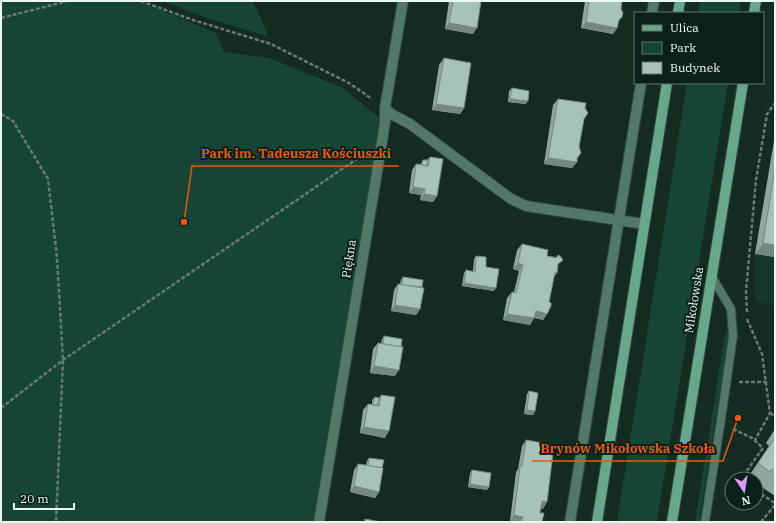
<svg xmlns="http://www.w3.org/2000/svg" width="776" height="523" font-family="'IBM Plex Serif',serif">
<style>
.built{fill:#17372c}
.green{fill:#164535}
.lines{fill:none;stroke-linecap:round;stroke-linejoin:round}
.lane-casing{stroke:#32483f;stroke-width:10}
.street-casing{stroke:#32483f;stroke-width:12}
.secondary-casing{stroke:#32483f;stroke-width:12}
.path{stroke:#687b73;stroke-width:2.5;stroke-dasharray:4 2;stroke-linecap:butt}
.lane{stroke:#517868;stroke-width:8}
.street{stroke:#517868;stroke-width:10}
.secondary{stroke:#67a78e;stroke-width:10}
.wall{fill:#90a79d}
.shaded-wall{fill:#75887f}
.building{fill:#a7c2b6;stroke:#75887f}
.labels{text-anchor:middle;stroke-width:4;stroke-linejoin:round;paint-order:stroke}
.street-label{font-size:12px;fill:#ebf9f3;stroke:#0a2119}
.leader{fill:none;stroke:#e8590c;stroke-width:1.5}
.callout-dot{fill:#e8590c;stroke:#0a2119;stroke-width:1.5}
.callout-label{font-size:13px;text-anchor:middle;font-weight:bold;fill:#e8590c;stroke:#0a2119;stroke-width:4;stroke-linejoin:round;paint-order:stroke}
</style>
<rect width="100%" height="100%" fill="#142b22"/>
<polygon class="built" points="775,134 775,306 755,301 755,254"/>
<g class="green">
<polygon points="1,1 140,1 216,33 224,52 269,58 341,87 385,122 315,522 1,522"/>
<polygon points="164,1 253,1 267,32 266,36 198,15"/>
<polygon points="700,1 741,1 739,13 698,13"/>
<polygon points="687,83 728,83 657,522 617,522"/>
<polygon points="727,332 729,336 699,522 695,522 725,334"/>
</g>
<g class="lines">
<g class="lane-casing">
<polyline id="lane" points="705,522 721,420 733,336 731,309 711,275"/>
</g>
<g class="street-casing">
<g id="street">
<polyline points="652,13 654,1"/>
<polyline points="385,108 391,114 410,124 511,199 526,206 644,224"/>
<polyline points="319,522 382,142 385,122 385,108 403,1"/>
<polyline points="570,522 641,83"/>
</g>
</g>
<g class="secondary-casing">
<g id="secondary">
<polyline points="678,13 680,1"/>
<polyline points="754,13 756,1"/>
<polyline points="597,522 667,83"/>
<polyline points="672,522 743,83"/>
</g>
</g>
<g class="path">
<polyline points="141,1 193,20 271,44 349,83 372,99"/>
<polyline points="1,18 68,1"/>
<polyline points="1,114 13,121 48,179 57,258 63,360 56,522"/>
<polyline points="747,312 746,291 756,180 767,114 775,103"/>
<polyline points="747,319 762,354 770,413 755,440"/>
<polyline points="739,382 767,382"/>
<polyline points="1,408 63,360 364,154"/>
<polyline points="770,413 775,416"/>
<polyline points="733,429 752,438 763,448 741,479"/>
<polyline points="756,491 775,503"/>
<polyline points="761,522 775,505"/>
</g>
<use href="#lane" class="lane"/>
<use href="#street" class="street"/>
<use href="#secondary" class="secondary"/>
</g>
<g class="wall">
<polygon points="449,1 481,1 473,34 445,29"/>
<polygon points="585,1 622,1 617,28 613,34 581,28"/>
<polygon points="444,58 464,108 460,114 432,110 439,65"/>
<polygon points="512,88 526,104 508,102 509,91"/>
<polygon points="558,99 584,119 577,162 572,168 544,164 553,105"/>
<polygon points="775,135 775,257 755,254"/>
<polygon points="430,157 437,196 433,202 420,200 421,195 409,193 412,170 416,164 421,165 421,163 423,160 427,160"/>
<polygon points="522,244 547,256 556,257 558,255 558,267 557,273 554,277 549,302 547,314 543,320 534,318 530,325 503,320 507,298 512,292 514,292 519,271 513,269 517,250"/>
<polygon points="476,256 486,267 494,291 462,286 464,273 466,270 473,271 474,259"/>
<polygon points="403,277 422,287 420,309 416,315 391,311 394,290 398,284 400,284 401,280"/>
<polygon points="384,336 395,376 370,373 373,349 378,343 381,344 382,339"/>
<polygon points="529,391 535,411 533,415 524,414 527,394"/>
<polygon points="381,395 385,438 360,433 363,410 368,404 372,404 372,400 375,397 379,398"/>
<polygon points="775,429 775,496 760,486 758,490 756,488 756,479 747,479 769,446 766,443"/>
<polygon points="526,440 543,509 541,508 540,513 542,522 514,522 510,521 516,472 518,469 522,446"/>
<polygon points="369,458 382,468 379,492 375,498 350,492 354,470 358,464 366,465 367,461"/>
<polygon points="472,470 489,487 487,490 468,487 470,473"/>
</g>
<g class="shaded-wall">
<polygon points="586,22 617,28 613,34 581,28"/>
<polygon points="449,23 477,28 473,34 445,29"/>
<polygon points="510,99 528,101 526,104 508,102"/>
<polygon points="436,104 464,108 460,114 432,110"/>
<polygon points="581,153 575,162 577,162 572,168 544,164 548,158"/>
<polygon points="413,187 425,189 421,195 409,193"/>
<polygon points="424,194 437,196 433,202 420,200"/>
<polygon points="763,243 775,245 775,257 755,254"/>
<polygon points="518,263 523,265 519,271 513,269"/>
<polygon points="464,283 496,288 494,291 462,286"/>
<polygon points="395,305 420,309 416,315 391,311"/>
<polygon points="536,311 547,314 543,320 531,317"/>
<polygon points="507,314 534,318 530,325 503,320"/>
<polygon points="374,366 399,370 395,376 370,373"/>
<polygon points="527,410 535,411 533,415 524,414"/>
<polygon points="364,427 389,431 385,438 360,433"/>
<polygon points="470,484 489,487 487,490 468,487"/>
<polygon points="354,486 379,492 375,498 350,492"/>
<polygon points="542,501 547,502 543,509 537,508"/>
<polygon points="514,515 523,517 519,522 510,521"/>
</g>
<g class="building">
<polygon points="453,1 481,1 477,28 449,23"/>
<polygon points="589,1 622,1 621,9 623,13 622,17 619,20 617,28 586,22"/>
<polygon points="444,58 471,63 464,108 436,104"/>
<polygon points="512,88 529,91 528,101 510,99"/>
<polygon points="558,99 586,103 585,108 588,113 584,119 579,146 581,153 577,158 577,162 548,158"/>
<polygon points="430,157 443,159 437,196 424,194 425,189 413,187 416,164 428,166"/>
<polygon points="423,160 427,160 427,166 422,165"/>
<polygon points="775,168 775,245 763,243"/>
<polygon points="522,244 548,250 547,256 557,258 558,255 560,256 563,260 558,264 557,273 555,272 549,302 551,303 551,306 547,314 536,311 534,318 507,314 512,292 516,293 523,265 518,263"/>
<polygon points="476,256 486,257 486,267 499,269 496,288 464,283 466,270 475,272"/>
<polygon points="403,277 423,280 422,287 402,285"/>
<polygon points="398,284 424,288 420,309 395,305"/>
<polygon points="384,336 402,339 401,347 383,344"/>
<polygon points="378,343 403,347 399,370 374,366"/>
<polygon points="529,391 538,393 535,411 527,410"/>
<polygon points="381,395 395,397 389,431 364,427 368,404 379,406"/>
<polygon points="375,397 379,398 377,405 373,405"/>
<polygon points="775,438 775,471 772,469 770,472 758,463"/>
<polygon points="526,440 554,445 547,502 542,501 540,513 544,513 542,522 522,522 523,517 514,515 520,466 522,466"/>
<polygon points="369,458 384,460 382,468 368,466"/>
<polygon points="358,464 383,468 379,492 354,486"/>
<polygon points="472,470 491,473 489,487 470,484"/>
<polygon points="365,519 381,522 365,522"/>
</g>
<g class="labels">
<g class="street-label">
<text transform="translate(349 259) rotate(-81)" y="4">Piękna</text>
<text transform="translate(694 300) rotate(-81)" y="4">Mikołowska</text>
</g>
</g>
<path class="leader" d="M184 222L192 166H399M738 418L723 461H532"/>
<g class="callout-dot">
<circle cx="184" cy="222" r="4"/>
<circle cx="738" cy="418" r="4"/>
</g>
<g class="callout-label">
<text x="296" y="158">Park im. Tadeusza Kościuszki</text>
<text x="628" y="453">Brynów Mikołowska Szkoła</text>
</g>
<rect width="776" height="523" fill="none" stroke="#ebf9f3" stroke-width="4"/>
<rect x="634" y="12" width="130" height="72" fill="#0a2119" stroke="#647770"/>
<rect x="642" y="25" width="20" height="6" fill="#67a78e" stroke="#647770"/>
<text x="670" y="32" font-size="12" fill="#ebf9f3">Ulica</text>
<rect x="642" y="42" width="20" height="12" fill="#164535" stroke="#647770"/>
<text x="670" y="52" font-size="12" fill="#ebf9f3">Park</text>
<rect x="642" y="62" width="20" height="12" fill="#a7c2b6" stroke="#647770"/>
<text x="670" y="72" font-size="12" fill="#ebf9f3">Budynek</text>
<g transform="translate(744 491) rotate(168)"><circle r="19" fill="#0a2119" stroke="#647770"/>
<path d="M0-3L7 15L0 10L-7 15Z" fill="#dd99f3"/>
<text y="-6" font-size="11" font-weight="bold" text-anchor="middle" fill="#ebf9f3">N</text>
</g>
<path d="M14 503v6h60v-6" fill="none" stroke="#ebf9f3" stroke-width="2"/>
<text x="20" y="503" font-size="12" fill="#ebf9f3" stroke="#0a2119" stroke-width="3" paint-order="stroke">20 m</text>
</svg>
